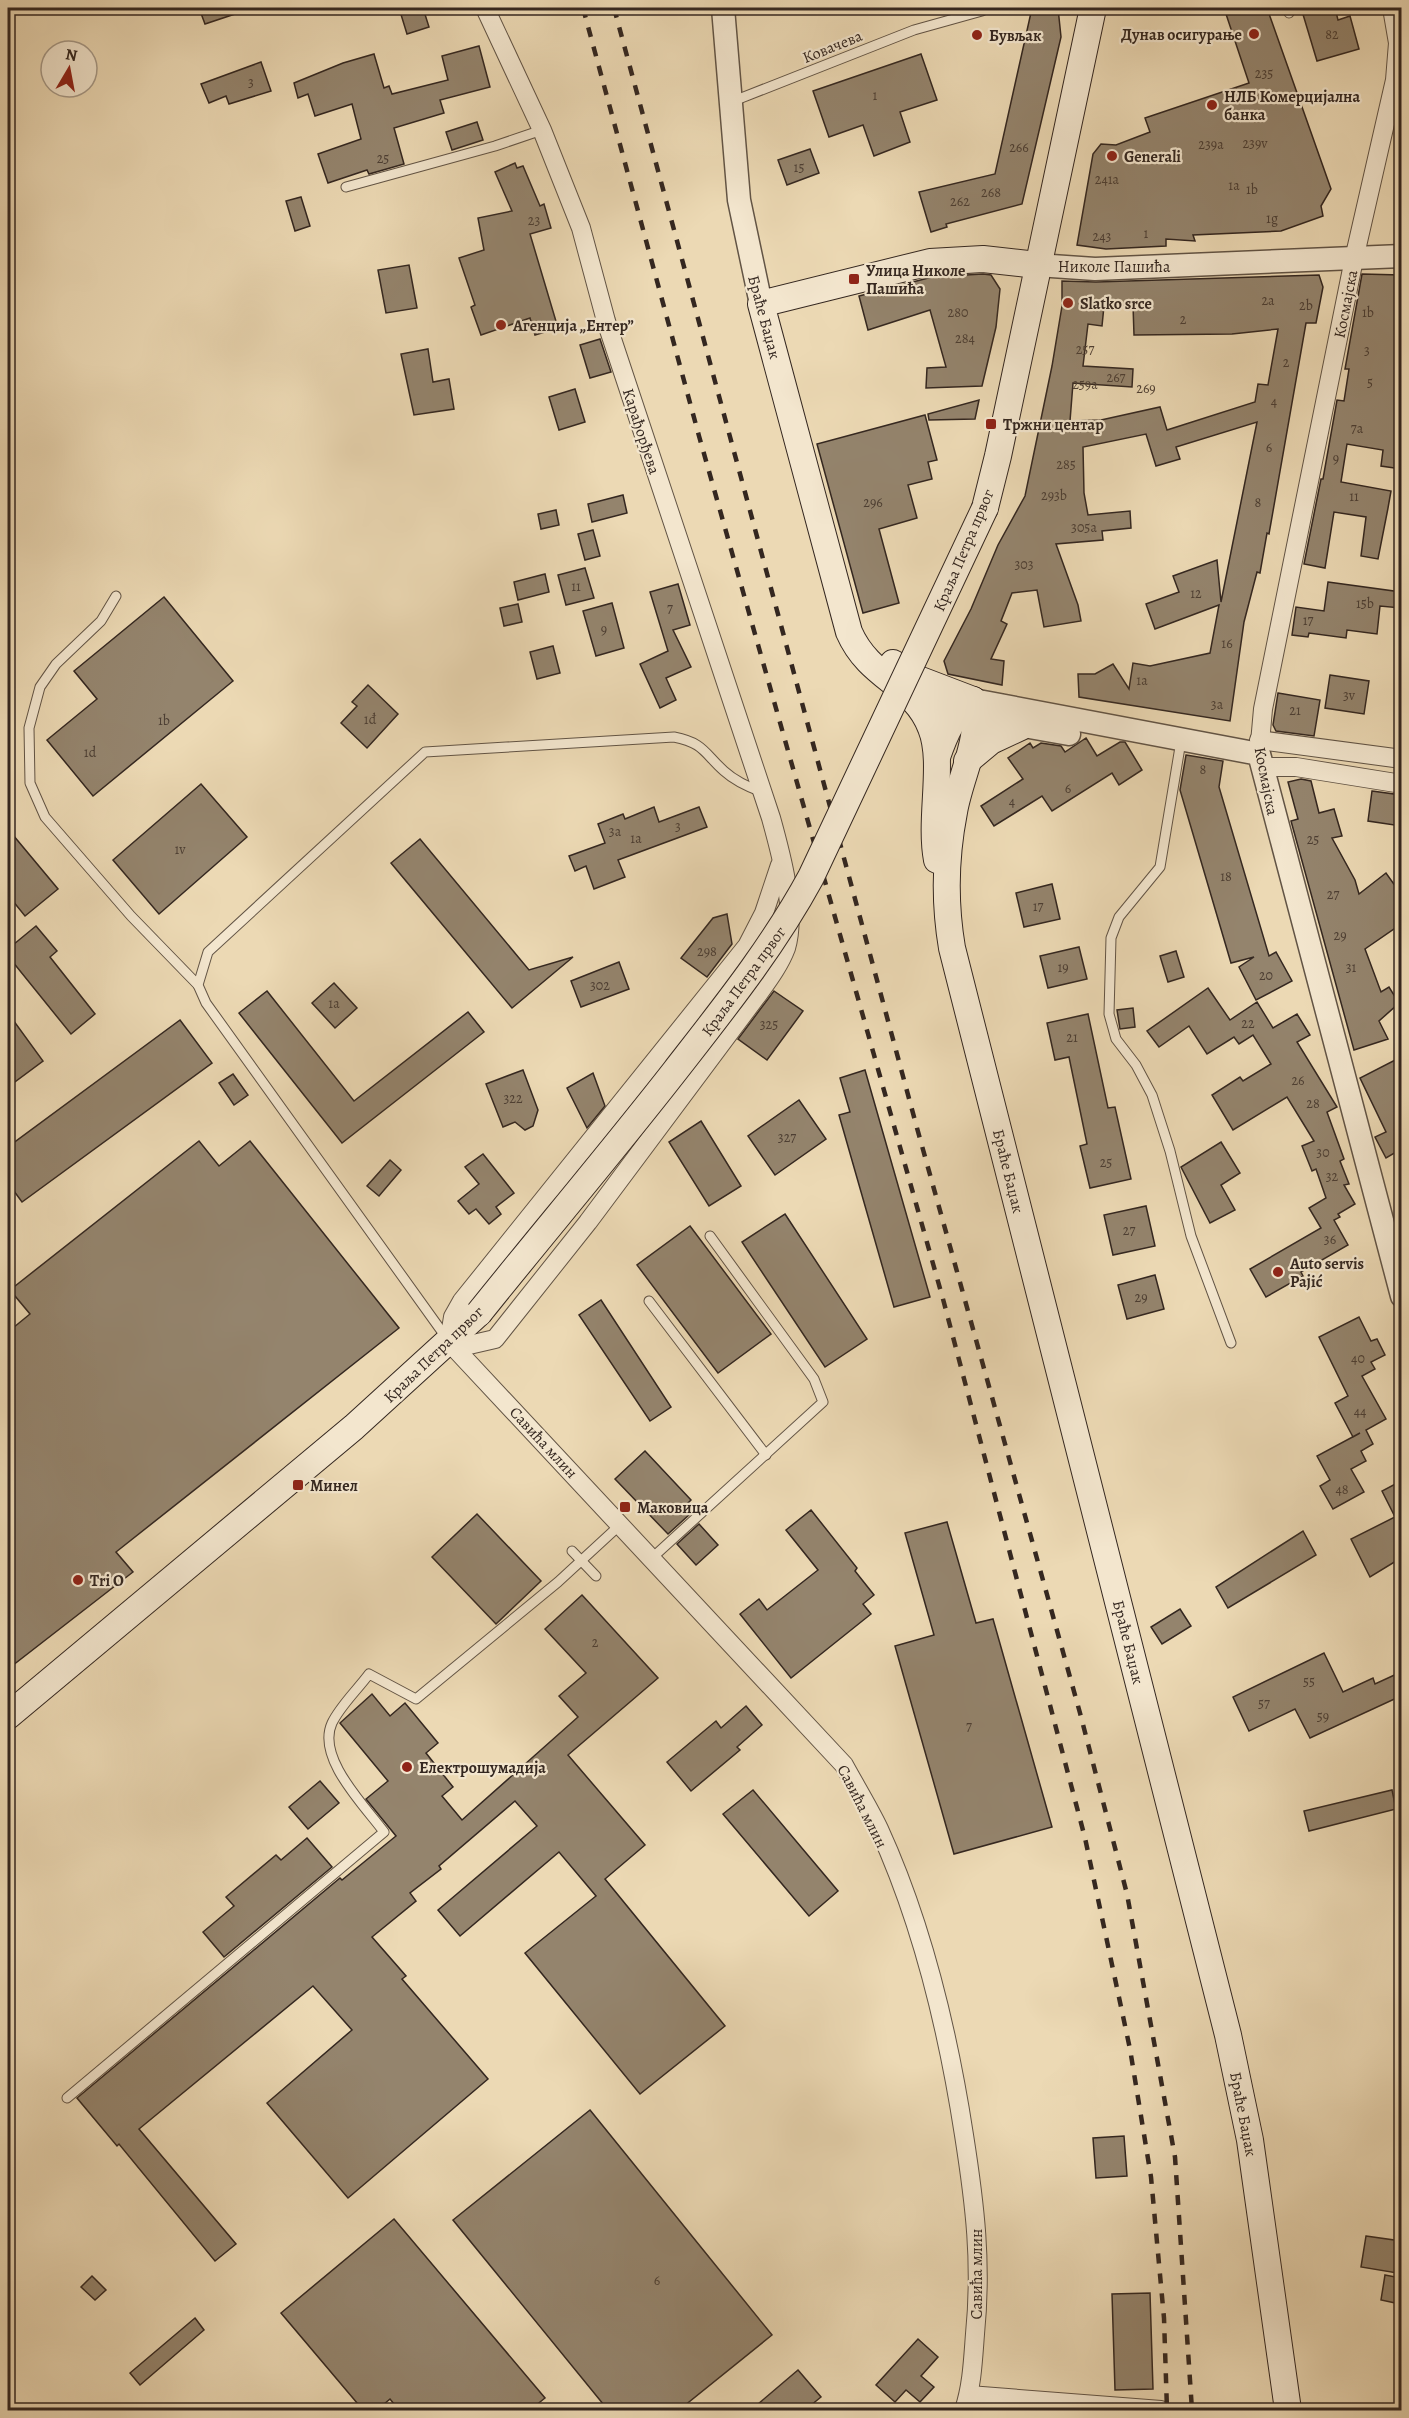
<svg xmlns="http://www.w3.org/2000/svg" width="1409" height="2418" font-family="Alegreya,serif">
<style>
.building{fill:#94846d;stroke:#342720;stroke-width:1.5;fill-rule:evenodd}
.lines{fill:none;stroke-linecap:round;stroke-linejoin:round}
.service-casing{stroke:#625445;stroke-width:11}
.minor-casing{stroke:#625445;stroke-width:20}
.tertiary-casing{stroke:#625445;stroke-width:25}
.secondary-casing{stroke:#342720;stroke-width:28}
.service{stroke:#f3e6ce;stroke-width:9}
.minor{stroke:#f3e6ce;stroke-width:18}
.tertiary{stroke:#f3e6ce;stroke-width:22}
.secondary{stroke:#f3e6ce;stroke-width:26}
.rail{stroke:#342720;stroke-width:4.5;stroke-dasharray:10 10;stroke-linecap:butt}
.secondary-bridge-casing{stroke:#342720;stroke-width:28;stroke-linecap:butt}
.secondary-bridge{stroke:#f3e6ce;stroke-width:26}
.poi-dot{fill:#8f2418;stroke:#f3e6ce;stroke-width:2}
.labels{text-anchor:middle;stroke-width:4.5;stroke-linejoin:round;paint-order:stroke}
.number-label{font-size:14px;fill:#4c3e33}
.poi-label{font-size:16px;font-weight:bold;fill:#342720;stroke:#f3e6ce;text-anchor:start}
.street-label{font-size:16px;fill:#342720;stroke:#f3e6ce}
</style>
<rect width="100%" height="100%" fill="#ecd9b4"/>
<filter id="stains"><feTurbulence type="fractalNoise" baseFrequency=".00333" numOctaves="4"/><feColorMatrix values="0 0 0 0 .2 0 0 0 0 .09 0 0 0 0 .02 0 0 0 .5 -.17"/></filter>
<radialGradient id="worn" r=".72"><stop offset=".6" stop-color="#630" stop-opacity="0"/><stop offset="1" stop-color="#630" stop-opacity=".3"/></radialGradient>
<g class="building">
<polygon points="199,8 246,8 247,10 205,24"/>
<polygon points="399,8 423,8 429,27 407,34"/>
<polygon points="1032,8 1058,8 1061,37 1022,204 946,224 947,227 931,232 919,192 995,174"/>
<polygon points="1224,8 1267,8 1331,189 1321,206 1323,216 1281,231 1193,235 1195,241 1166,239 1166,246 1106,249 1077,245 1093,154 1101,144 1116,145 1150,132 1145,118 1249,83"/>
<polygon points="1316,8 1335,8 1338,20 1350,16 1359,49 1317,61 1302,11"/>
<polygon points="479,46 490,87 440,100 444,113 394,128 404,164 369,174 367,170 328,183 318,154 361,139 352,104 315,116 308,94 298,98 294,83 343,63 374,54 384,88 389,86 392,94 448,80 442,56"/>
<polygon points="921,54 937,100 900,112 910,142 874,156 863,125 829,137 813,91"/>
<polygon points="261,62 271,91 229,104 226,96 209,103 201,84"/>
<polygon points="477,122 483,140 452,150 446,132"/>
<polygon points="810,149 819,173 787,185 778,160"/>
<polygon points="515,163 517,168 523,166 540,206 544,204 551,228 530,234 558,328 535,335 530,318 481,335 471,307 475,305 459,258 484,250 478,218 512,211 495,172"/>
<polygon points="301,197 310,226 295,231 286,201"/>
<polygon points="409,265 417,308 386,313 378,270"/>
<polygon points="983,274 991,275 1000,289 996,327 982,386 926,388 927,368 946,367 930,310 868,330 859,296 932,277"/>
<polygon points="1362,274 1401,275 1401,469 1381,466 1383,450 1347,444 1341,482 1391,491 1388,508 1378,559 1361,556 1366,517 1334,512 1325,568 1304,564 1321,479 1323,479 1337,400 1344,401 1349,369 1345,369"/>
<path d="M1319,275L1323,287L1316,323H1306L1269,534L1267,533L1260,573L1257,572L1244,622L1230,721L1079,697L1078,674H1095L1113,664L1129,689L1133,663L1150,666L1210,653L1219,605L1155,629L1146,604L1179,592L1173,576L1217,560L1221,602L1257,422L1176,447L1180,459L1156,466L1146,434L1083,447L1084,493L1088,515L1130,511L1131,528L1102,531L1103,540L1056,544L1078,605L1081,621L1044,627L1037,590L1012,593L1001,621L1007,624L991,659L1004,661L1002,685L948,674L944,661L971,609L998,545L1025,496L1052,366L1062,306V281L1096,282ZM1133,305L1134,335L1232,334L1278,329L1268,385L1258,384L1255,402L1167,430L1160,407L1101,420L1070,421L1073,383L1132,387L1133,369L1083,366L1088,324L1102,326L1104,306Z"/>
<polygon points="600,339 611,372 590,378 580,345"/>
<polygon points="428,349 433,382 449,379 454,409 414,415 401,354"/>
<polygon points="575,389 585,422 559,430 549,397"/>
<polygon points="979,400 975,419 929,420 928,414"/>
<polygon points="925,415 937,460 928,462 932,479 908,485 917,518 879,529 899,603 863,613 817,444"/>
<polygon points="623,495 627,513 592,522 588,504"/>
<polygon points="556,510 559,525 541,529 538,514"/>
<polygon points="593,530 600,556 585,560 578,534"/>
<polygon points="585,568 594,598 566,605 558,575"/>
<polygon points="545,574 549,592 518,600 514,582"/>
<polygon points="1328,582 1401,592 1401,608 1380,606 1377,634 1347,630 1346,638 1309,633 1308,637 1292,635 1296,607 1324,611"/>
<polygon points="678,584 690,625 673,630 691,667 666,678 676,700 660,708 640,664 668,651 650,592"/>
<polygon points="164,597 233,681 93,796 47,740 97,699 74,671"/>
<polygon points="612,603 624,648 596,656 583,611"/>
<polygon points="518,604 522,622 504,626 500,608"/>
<polygon points="553,646 560,673 537,679 530,652"/>
<polygon points="1330,675 1369,681 1364,714 1325,708"/>
<polygon points="368,685 398,714 367,748 341,723 357,706 352,702"/>
<polygon points="1278,693 1320,700 1314,736 1276,731 1273,725"/>
<polygon points="1086,738 1097,756 1120,742 1125,742 1142,770 1119,785 1112,773 1052,811 1042,796 994,826 981,806 1023,779 1008,758 1030,743 1033,748 1041,743 1061,746 1065,752"/>
<polygon points="1186,755 1223,761 1219,787 1269,956 1276,952 1292,981 1256,1000 1239,967 1254,957 1231,963 1180,790"/>
<polygon points="1301,779 1311,781 1319,813 1334,809 1342,836 1332,838 1355,880 1359,894 1386,873 1401,894 1401,924 1365,949 1381,992 1389,987 1399,1003 1379,1021 1388,1039 1354,1050 1291,821 1298,819 1288,782"/>
<polygon points="201,784 247,837 159,914 113,860"/>
<polygon points="1372,791 1401,795 1401,826 1368,821"/>
<polygon points="654,807 659,822 699,807 707,827 618,860 625,877 594,889 586,866 575,871 569,856 605,843 598,824 623,814 625,819"/>
<polygon points="8,829 58,889 25,916 8,895"/>
<polygon points="420,839 529,970 573,957 512,1008 391,863"/>
<polygon points="1052,884 1060,919 1024,927 1016,893"/>
<polygon points="727,914 732,944 707,977 681,958 713,918"/>
<polygon points="36,926 57,951 50,957 95,1014 71,1034 8,956 8,949"/>
<polygon points="1079,947 1087,979 1048,988 1040,956"/>
<polygon points="1176,951 1184,977 1168,982 1160,956"/>
<polygon points="619,962 629,989 581,1007 571,981"/>
<polygon points="334,983 357,1008 335,1028 312,1003"/>
<polygon points="1208,988 1230,1020 1257,1002 1273,1028 1297,1014 1310,1035 1297,1042 1337,1107 1327,1112 1344,1159 1340,1161 1349,1184 1344,1185 1355,1204 1338,1214 1340,1217 1334,1220 1348,1245 1301,1272 1303,1276 1266,1297 1250,1269 1321,1228 1309,1208 1326,1198 1316,1169 1312,1171 1302,1146 1314,1141 1287,1097 1233,1130 1212,1095 1240,1077 1243,1081 1271,1064 1253,1035 1239,1044 1234,1037 1207,1054 1189,1026 1159,1047 1147,1031"/>
<polygon points="267,991 354,1101 468,1012 484,1032 342,1143 239,1013"/>
<polygon points="774,991 803,1011 767,1060 738,1039"/>
<polygon points="1133,1008 1135,1027 1120,1029 1117,1010"/>
<polygon points="8,1013 43,1061 8,1087"/>
<polygon points="1088,1014 1108,1108 1115,1107 1131,1179 1090,1188 1080,1146 1087,1144 1069,1057 1055,1060 1047,1023"/>
<polygon points="180,1020 212,1063 22,1202 8,1183 8,1147"/>
<polygon points="1401,1057 1401,1163 1396,1152 1386,1158 1375,1137 1386,1132 1360,1078"/>
<polygon points="523,1070 538,1110 533,1126 525,1130 515,1122 503,1127 486,1084"/>
<polygon points="865,1070 930,1297 894,1307 839,1115 850,1112 840,1078"/>
<polygon points="593,1073 605,1106 587,1128 567,1088"/>
<polygon points="233,1074 248,1095 234,1105 219,1083"/>
<polygon points="799,1100 826,1139 775,1175 748,1136"/>
<polygon points="701,1121 741,1186 709,1206 669,1142"/>
<polygon points="199,1141 219,1166 250,1141 399,1328 116,1552 133,1572 8,1669 8,1332 30,1314 10,1290"/>
<polygon points="1221,1142 1240,1173 1221,1185 1235,1210 1210,1223 1181,1167"/>
<polygon points="483,1154 514,1193 496,1207 501,1214 489,1224 476,1209 469,1214 458,1201 479,1184 465,1167"/>
<polygon points="390,1160 401,1170 379,1196 367,1186"/>
<polygon points="1146,1206 1155,1246 1113,1255 1104,1215"/>
<polygon points="785,1214 867,1339 825,1367 742,1242"/>
<polygon points="690,1226 771,1334 718,1373 637,1265"/>
<polygon points="1155,1275 1164,1309 1127,1319 1118,1285"/>
<polygon points="601,1300 671,1407 650,1421 579,1315"/>
<polygon points="1359,1317 1371,1341 1377,1339 1385,1355 1371,1362 1375,1369 1362,1376 1386,1419 1366,1430 1373,1444 1361,1451 1366,1461 1351,1469 1364,1492 1333,1509 1320,1486 1330,1480 1317,1456 1360,1433 1353,1437 1335,1403 1348,1396 1319,1337"/>
<polygon points="645,1451 691,1500 684,1507 690,1514 668,1534 615,1479"/>
<polygon points="1401,1481 1401,1558 1370,1577 1351,1539 1395,1517 1382,1491"/>
<polygon points="811,1510 857,1568 855,1571 874,1595 863,1604 871,1614 791,1678 740,1614 759,1599 767,1610 818,1570 786,1530"/>
<polygon points="477,1514 541,1581 496,1624 432,1557"/>
<polygon points="947,1522 976,1623 993,1619 1052,1827 954,1854 895,1646 934,1635 905,1533"/>
<polygon points="699,1524 718,1545 696,1565 677,1544"/>
<polygon points="1303,1531 1316,1555 1228,1608 1216,1587"/>
<polygon points="582,1595 658,1678 568,1755 645,1845 605,1879 725,2026 640,2094 525,1953 596,1896 559,1852 460,1936 438,1910 537,1826 515,1801 439,1866 441,1869 410,1893 416,1901 372,1937 406,1976 402,1979 488,2079 348,2198 267,2103 352,2030 313,1986 139,2129 236,2244 215,2261 119,2144 117,2146 77,2098 340,1878 342,1880 396,1836 366,1799 388,1781 340,1723 372,1694 390,1716 405,1703 438,1743 426,1753 453,1787 442,1796 462,1820 578,1717 559,1696 586,1673 545,1629"/>
<polygon points="1180,1609 1191,1626 1162,1644 1151,1627"/>
<polygon points="1324,1653 1343,1692 1373,1678 1375,1684 1401,1672 1401,1696 1310,1738 1295,1709 1249,1731 1233,1697"/>
<polygon points="746,1706 762,1725 737,1747 740,1750 691,1791 667,1762 716,1721 721,1728"/>
<polygon points="320,1781 339,1803 308,1829 289,1807"/>
<polygon points="753,1790 838,1891 809,1916 723,1814"/>
<polygon points="1392,1790 1396,1809 1309,1831 1304,1811"/>
<polygon points="307,1838 332,1867 224,1957 203,1932 234,1906 226,1897 276,1855 281,1860"/>
<polygon points="590,2110 772,2335 679,2410 608,2410 453,2220"/>
<polygon points="1124,2136 1127,2176 1096,2178 1093,2138"/>
<polygon points="394,2219 545,2398 530,2410 399,2410 390,2399 377,2410 363,2410 281,2313"/>
<polygon points="1366,2236 1401,2241 1397,2273 1361,2267"/>
<polygon points="1385,2275 1401,2278 1400,2304 1381,2300"/>
<polygon points="92,2276 106,2290 95,2300 81,2287"/>
<polygon points="1150,2293 1153,2389 1115,2390 1112,2294"/>
<polygon points="195,2318 204,2330 140,2385 130,2373"/>
<polygon points="918,2339 938,2357 921,2376 934,2387 920,2402 906,2390 895,2402 876,2385"/>
<polygon points="798,2370 821,2397 805,2410 751,2410"/>
</g>
<g class="lines">
<g class="service-casing">
<g id="service">
<polyline points="1287,8 1289,13"/>
<polyline points="731,102 914,30 982,11"/>
<polyline points="346,187 495,146 542,130"/>
<polyline points="116,596 101,621 56,664 40,687 29,728 30,783 45,817 131,916 198,985"/>
<polyline points="1181,741 1160,867 1119,917 1111,938 1109,1014 1116,1039 1136,1065 1152,1095 1170,1151 1191,1236 1231,1343"/>
<polyline points="649,1301 766,1455"/>
<path d="M448,1340L206,1003L198,985L208,952L425,752L674,737C704,743 704,753 724,771C735,781 748,787 762,792"/>
<polyline points="572,1551 596,1576"/>
<polyline points="652,1558 823,1402 814,1379 710,1236"/>
<path d="M67,2098L384,1832C365,1806 316,1758 332,1723C340,1706 358,1689 369,1674L416,1699L558,1582L621,1524"/>
</g>
</g>
<g class="minor-casing">
<g id="minor">
<polyline points="1259,740 1402,759"/>
<polyline points="1259,754 1263,709 1354,259 1395,80 1398,43 1392,8"/>
<polyline points="1262,767 1296,767 1402,784"/>
<path d="M449,1342L469,1345L495,1339L588,1222L759,993C769,979 780,964 786,948C797,912 781,854 771,818L606,321L581,228L542,130L485,8"/>
<path d="M449,1342L844,1765C856,1787 869,1808 879,1829C923,1925 948,2031 964,2135C975,2205 982,2263 975,2334C973,2360 972,2386 964,2410"/>
<polyline points="449,1342 453,1317 462,1301 747,946 764,913 780,865"/>
<polyline points="969,2395 1161,2410"/>
</g>
</g>
<g class="tertiary-casing">
<g id="tertiary">
<polyline points="723,8 739,200 761,304"/>
<polyline points="1037,265 1095,269 1402,256"/>
<polyline points="909,693 956,714 1069,734"/>
<polyline points="973,700 1259,754 1402,1296"/>
</g>
</g>
<g class="secondary-casing">
<g id="secondary">
<polyline points="985,508 998,456 1093,8"/>
<polyline points="893,663 918,679 973,700"/>
<path d="M973,700C983,736 960,776 954,812C945,858 944,901 952,948L1228,2035L1250,2140L1288,2410"/>
<path d="M937,757C945,734 953,714 973,700"/>
<polyline points="967,761 991,741 1021,727"/>
<path d="M937,860C929,818 945,762 931,728C914,683 870,680 849,632L761,304L930,262L983,259L1037,265"/>
<polyline points="8,1716 354,1427 479,1313"/>
</g>
</g>
<use href="#service" class="service"/>
<use href="#minor" class="minor"/>
<use href="#tertiary" class="tertiary"/>
<use href="#secondary" class="secondary"/>
<g class="rail">
<polyline points="583,8 699,436 943,1299 1085,1838 1130,2049 1151,2177 1164,2318 1167,2410"/>
<polyline points="614,8 917,1128 1080,1713 1127,1894 1175,2157 1192,2410"/>
</g>
<g class="secondary-bridge-casing">
<path id="secondary-bridge" d="M479,1313C544,1232 611,1153 675,1071C724,1008 773,947 811,877L985,508"/>
</g>
<use href="#secondary-bridge" class="secondary-bridge"/>
</g>
<g class="poi-dot">
<circle cx="1254" cy="34" r="6"/>
<circle cx="977" cy="35" r="6"/>
<circle cx="1212" cy="105" r="6"/>
<circle cx="1112" cy="156" r="6"/>
<rect x="848" y="273" width="12" height="12" rx="3"/>
<circle cx="1068" cy="303" r="6"/>
<circle cx="501" cy="325" r="6"/>
<rect x="985" y="418" width="12" height="12" rx="3"/>
<circle cx="1278" cy="1272" r="6"/>
<rect x="292" y="1479" width="12" height="12" rx="3"/>
<rect x="619" y="1501" width="12" height="12" rx="3"/>
<circle cx="78" cy="1580" r="6"/>
<circle cx="407" cy="1767" r="6"/>
</g>
<g class="labels">
<g class="number-label">
<text x="1332" y="39">82</text>
<text x="1264" y="78">235</text>
<text x="251" y="87">3</text>
<text x="875" y="100">1</text>
<text x="1255" y="148">239v</text>
<text x="1211" y="149">239a</text>
<text x="1019" y="152">266</text>
<text x="383" y="163">25</text>
<text x="799" y="172">15</text>
<text x="1107" y="184">241a</text>
<text x="1234" y="190">1a</text>
<text x="1252" y="194">1b</text>
<text x="991" y="197">268</text>
<text x="960" y="206">262</text>
<text x="1272" y="223">1g</text>
<text x="534" y="225">23</text>
<text x="1146" y="238">1</text>
<text x="1102" y="241">243</text>
<text x="1268" y="305">2a</text>
<text x="1306" y="310">2b</text>
<text x="958" y="317">280</text>
<text x="1368" y="317">1b</text>
<text x="1183" y="324">2</text>
<text x="965" y="343">284</text>
<text x="1085" y="354">257</text>
<text x="1367" y="355">3</text>
<text x="1286" y="367">2</text>
<text x="1116" y="382">267</text>
<text x="1370" y="387">5</text>
<text x="1085" y="389">259a</text>
<text x="1146" y="393">269</text>
<text x="1274" y="406">4</text>
<text x="1357" y="433">7a</text>
<text x="1269" y="452">6</text>
<text x="1336" y="463">9</text>
<text x="1066" y="469">285</text>
<text x="1054" y="500">293b</text>
<text x="1354" y="501">11</text>
<text x="873" y="507">296</text>
<text x="1258" y="507">8</text>
<text x="1084" y="532">305a</text>
<text x="1024" y="569">303</text>
<text x="576" y="591">11</text>
<text x="1196" y="598">12</text>
<text x="1365" y="608">15b</text>
<text x="670" y="613">7</text>
<text x="1308" y="625">17</text>
<text x="604" y="634">9</text>
<text x="1227" y="648">16</text>
<text x="1142" y="685">1a</text>
<text x="1349" y="700">3v</text>
<text x="1217" y="709">3a</text>
<text x="1295" y="715">21</text>
<text x="370" y="724">1đ</text>
<text x="164" y="725">1b</text>
<text x="90" y="757">1d</text>
<text x="1203" y="774">8</text>
<text x="1068" y="793">6</text>
<text x="1012" y="806">4</text>
<text x="678" y="831">3</text>
<text x="615" y="836">3a</text>
<text x="636" y="843">1a</text>
<text x="1313" y="844">25</text>
<text x="180" y="854">1v</text>
<text x="1226" y="881">18</text>
<text x="1333" y="899">27</text>
<text x="1038" y="911">17</text>
<text x="1340" y="940">29</text>
<text x="707" y="956">298</text>
<text x="1063" y="972">19</text>
<text x="1351" y="972">31</text>
<text x="1266" y="980">20</text>
<text x="600" y="990">302</text>
<text x="334" y="1008">1a</text>
<text x="1248" y="1028">22</text>
<text x="769" y="1029">325</text>
<text x="1072" y="1042">21</text>
<text x="1298" y="1085">26</text>
<text x="513" y="1103">322</text>
<text x="1313" y="1108">28</text>
<text x="787" y="1142">327</text>
<text x="1323" y="1157">30</text>
<text x="1106" y="1167">25</text>
<text x="1332" y="1181">32</text>
<text x="1129" y="1235">27</text>
<text x="1330" y="1244">36</text>
<text x="1141" y="1302">29</text>
<text x="1358" y="1363">40</text>
<text x="1360" y="1416">44</text>
<text x="1342" y="1494">48</text>
<text x="595" y="1647">2</text>
<text x="1309" y="1686">55</text>
<text x="1264" y="1708">57</text>
<text x="1323" y="1721">59</text>
<text x="969" y="1731">7</text>
<text x="657" y="2285">6</text>
</g>
<g class="poi-label">
<text x="1242" y="40" text-anchor="end">Дунав осигурање</text>
<text x="989" y="41">Бувљак</text>
<text x="1224" y="102">НЛБ Комерцијална<tspan x="1224" dy="18">банка</tspan></text>
<text x="1124" y="162">Generali</text>
<text x="866" y="276">Улица Николе<tspan x="866" dy="18">Пашића</tspan></text>
<text x="1080" y="309">Slatko srce</text>
<text x="513" y="331">Агенција „Ентер”</text>
<text x="1003" y="430">Тржни центар</text>
<text x="1290" y="1269">Auto servis<tspan x="1290" dy="18">Pajić</tspan></text>
<text x="310" y="1491">Минел</text>
<text x="637" y="1513">Маковица</text>
<text x="90" y="1586">Tri O</text>
<text x="419" y="1773">Електрошумадија</text>
</g>
<g class="street-label">
<text transform="translate(832 46) rotate(-22)" y="6">Ковачева</text>
<text x="1114" y="272">Николе Пашића</text>
<text transform="translate(1345 304) rotate(-79)" y="6">Космајска</text>
<text transform="translate(765 317) rotate(75)" y="6">Браће Баџак</text>
<text transform="translate(642 431) rotate(72)" y="6">Карађорђева</text>
<text transform="translate(963 550) rotate(-67)" y="6">Краља Петра првог</text>
<text transform="translate(1267 781) rotate(79)" y="6">Космајска</text>
<text transform="translate(743 981) rotate(-54)" y="6">Краља Петра првог</text>
<text transform="translate(1009 1171) rotate(76)" y="6">Браће Баџак</text>
<text transform="translate(433 1354) rotate(-44)" y="6">Краља Петра првог</text>
<text transform="translate(544 1442) rotate(47)" y="6">Савића млин</text>
<text transform="translate(1129 1642) rotate(76)" y="6">Браће Баџак</text>
<text transform="translate(863 1806) rotate(63)" y="6">Савића млин</text>
<text transform="translate(1244 2114) rotate(79)" y="6">Браће Баџак</text>
<text transform="translate(976 2274) rotate(-90)" y="6">Савића млин</text>
</g>
</g>
<rect width="1409" height="2418" fill="none" stroke="#ecd9b4" stroke-width="30"/>
<rect x="9" y="9" width="1391" height="2400" fill="none" stroke="#342720" stroke-width="3"/>
<rect x="15" y="15" width="1379" height="2388" fill="none" stroke="#342720" stroke-width="1.5"/>
<g transform="translate(69 69) rotate(10)"><circle r="28" fill="#f3e6ce" stroke="#a79a88" stroke-width="1.5"/>
<path d="M0-4.5L10 22L0 15L-10 22Z" fill="#8f2418"/>
<text y="-9" font-size="16" font-weight="bold" text-anchor="middle" fill="#342720">N</text>
</g>
<rect width="100%" height="100%" filter="url(#stains)"/>
<rect width="100%" height="100%" fill="url(#worn)"/>
</svg>
